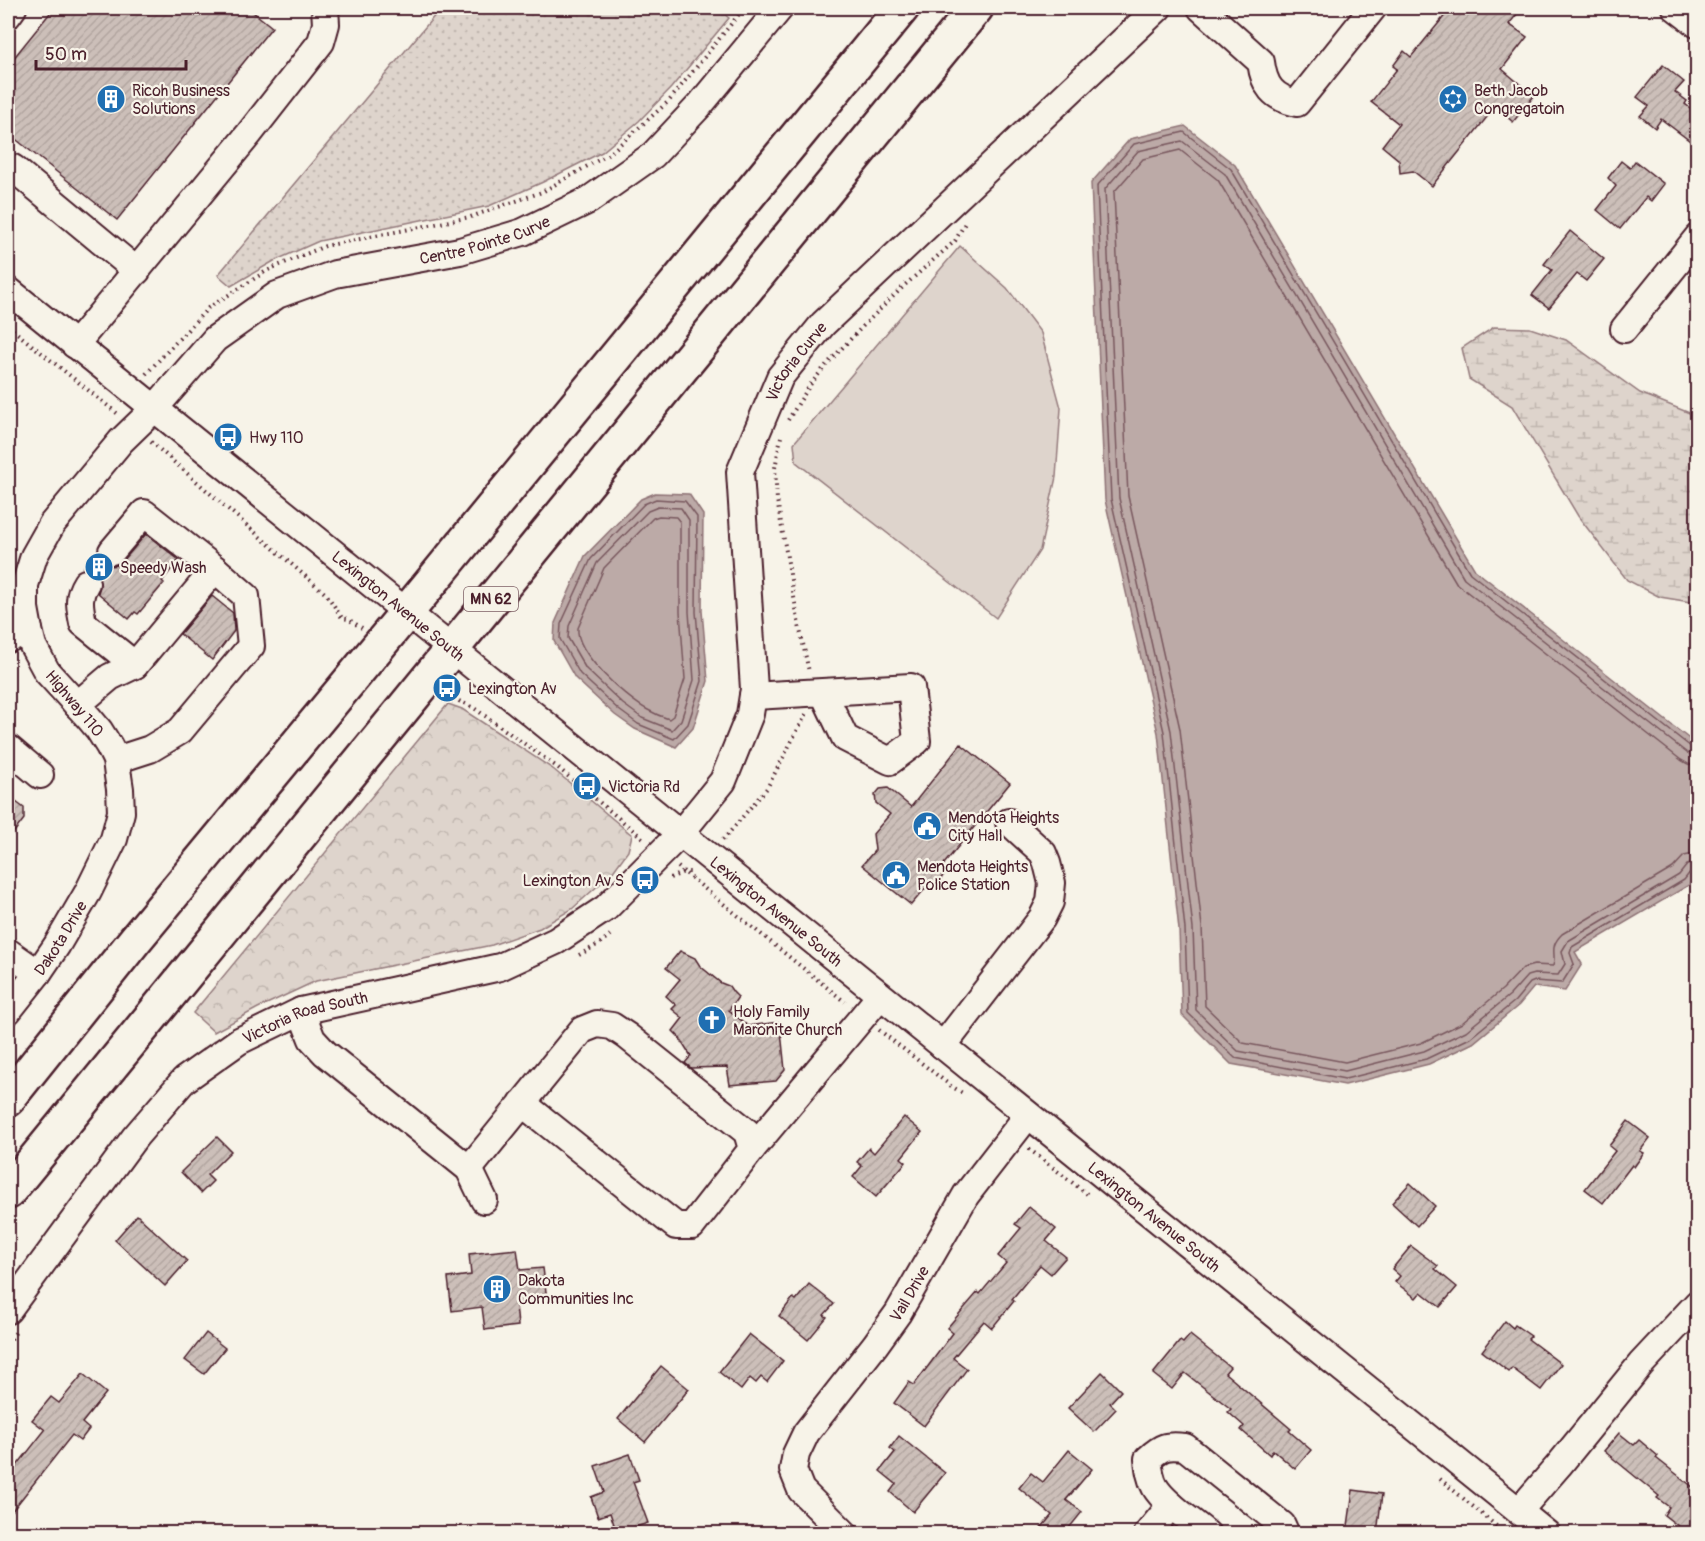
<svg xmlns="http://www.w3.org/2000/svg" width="1705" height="1541" font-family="Pangolin,sans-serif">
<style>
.green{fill:url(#green-dots);stroke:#947a7c;stroke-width:1.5}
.forest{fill:url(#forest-crowns);stroke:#947a7c;stroke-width:1.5}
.wetland{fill:url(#wetland-marsh);stroke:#947a7c;stroke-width:1.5}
.pitch{fill:#ded4cc;stroke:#947a7c;stroke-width:1.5}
.water{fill:#bcaaa7;stroke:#8e7275;stroke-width:1.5}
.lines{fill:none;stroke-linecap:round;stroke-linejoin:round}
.shore{stroke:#78575d;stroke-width:1.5}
.building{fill:url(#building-hatch);stroke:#4a1f2b;stroke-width:1.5}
.minor-tunnel{stroke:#d4c9c2;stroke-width:26;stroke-dasharray:26 13;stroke-linecap:butt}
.minor-casing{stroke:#4a1f2b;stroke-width:30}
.highway-casing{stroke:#4a1f2b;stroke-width:38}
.path{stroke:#4a1f2b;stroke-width:4;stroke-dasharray:1.5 4.5;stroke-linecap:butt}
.minor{stroke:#f7f3e8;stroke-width:26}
.highway{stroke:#f7f3e8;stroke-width:33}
.labels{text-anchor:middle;stroke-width:4.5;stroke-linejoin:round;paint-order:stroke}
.shield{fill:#f7f3e8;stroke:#7e5f64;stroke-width:1.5}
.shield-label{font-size:15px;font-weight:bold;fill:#4a1f2b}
.poi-label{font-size:16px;fill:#4a1f2b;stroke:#f7f3e8;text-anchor:start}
.street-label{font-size:16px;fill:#4a1f2b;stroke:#f7f3e8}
</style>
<defs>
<pattern id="green-dots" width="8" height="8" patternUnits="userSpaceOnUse" patternTransform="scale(1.5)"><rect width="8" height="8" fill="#ded4cc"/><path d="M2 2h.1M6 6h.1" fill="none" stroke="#c0b6af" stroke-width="1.8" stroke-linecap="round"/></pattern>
<pattern id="forest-crowns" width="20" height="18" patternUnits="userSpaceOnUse" patternTransform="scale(1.5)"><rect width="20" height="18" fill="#ded4cc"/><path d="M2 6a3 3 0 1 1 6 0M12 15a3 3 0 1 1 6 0" fill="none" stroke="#c0b6af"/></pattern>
<pattern id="wetland-marsh" width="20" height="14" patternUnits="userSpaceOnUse" patternTransform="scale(1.5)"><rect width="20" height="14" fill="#ded4cc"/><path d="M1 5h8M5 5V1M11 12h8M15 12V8" fill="none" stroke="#c0b6af"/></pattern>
<pattern id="building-hatch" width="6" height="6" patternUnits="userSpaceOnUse" patternTransform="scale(1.5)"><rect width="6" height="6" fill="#ccbfb9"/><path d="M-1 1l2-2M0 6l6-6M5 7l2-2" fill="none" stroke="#b1a49f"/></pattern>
</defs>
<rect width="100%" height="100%" fill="#f7f3e8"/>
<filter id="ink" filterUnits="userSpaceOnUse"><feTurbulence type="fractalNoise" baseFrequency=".0167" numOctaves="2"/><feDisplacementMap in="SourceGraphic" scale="12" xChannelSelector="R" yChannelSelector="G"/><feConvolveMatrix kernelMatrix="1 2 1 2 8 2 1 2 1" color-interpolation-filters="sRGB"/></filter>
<g filter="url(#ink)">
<polygon class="green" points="441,8 717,8 729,18 671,88 639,121 602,152 543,182 489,206 319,241 274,261 231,286 218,275"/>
<polygon class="forest" points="448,704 462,709 553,769 632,835 628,851 612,873 572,909 540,928 492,945 316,981 258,1008 214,1032 193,1013"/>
<polygon class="wetland" points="1494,327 1530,328 1566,340 1640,393 1697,416 1697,603 1660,597 1627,580 1578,516 1512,406 1469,379 1462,348"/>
<polygon class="pitch" points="960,246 1007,288 1041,333 1061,408 1056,477 1040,550 996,618 796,462 794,443"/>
<g class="water">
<polygon points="1185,126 1235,165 1475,570 1697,745 1697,873 1689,885 1575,952 1582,964 1565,991 1534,987 1519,1005 1473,1043 1429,1064 1345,1085 1231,1064 1182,1015 1179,930 1158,733 1105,500 1091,183 1130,139"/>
<polygon points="655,493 689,494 703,515 702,611 708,681 693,728 676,747 635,729 615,715 575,678 554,641 555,623 585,556 641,499"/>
</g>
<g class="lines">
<g class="shore">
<polygon points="656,499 685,501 697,517 696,612 702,681 688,724 674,739 638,724 619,710 580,674 560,639 561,624 591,559 644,504"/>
<polygon points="658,507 681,508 689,520 689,612 694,680 681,720 672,730 642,718 623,704 586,669 568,638 569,626 597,563 648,511"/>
<path d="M659,516L676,517L680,522V612L685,679L673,716L669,719C662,717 655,714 648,710C627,699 575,653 578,628L604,568L653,518Z"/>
<polyline points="1698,749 1691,747 1470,573 1231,169 1184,132 1134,144 1097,186 1111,499 1164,732 1185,929 1188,1013 1235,1058 1345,1079 1426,1059 1470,1038 1515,1001 1530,983 1535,981 1562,983 1574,964 1570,953 1572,947 1684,880 1691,871 1698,870"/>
<polyline points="1698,756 1687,753 1464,578 1225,174 1182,141 1138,151 1105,189 1119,498 1171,731 1193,929 1196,1010 1238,1051 1345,1071 1424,1051 1466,1031 1510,995 1527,976 1534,974 1558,975 1565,964 1562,951 1568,941 1679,875 1687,865 1698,862"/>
<path d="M1698,766L1688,764L1681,760L1457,584L1218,180L1180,150L1143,159L1114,192L1128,496L1180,729L1202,927L1205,1006L1243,1043L1345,1062L1421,1043L1462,1023L1503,989L1523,968L1534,965L1553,966C1557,953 1548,948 1562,934L1673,868L1684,856L1698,853"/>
</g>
</g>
<g class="building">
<polygon points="54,8 248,8 272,27 117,220 8,133 8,65"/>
<polygon points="1451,8 1522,8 1509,24 1527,37 1502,69 1534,96 1513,122 1495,107 1432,186 1413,171 1400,173 1399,160 1382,146 1399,124 1371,102 1397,69 1393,66 1404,51 1411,57"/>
<polygon points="1663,65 1684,82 1675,92 1687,101 1685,104 1698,114 1698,147 1661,119 1655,128 1640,116 1649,106 1637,97"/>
<polygon points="1621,161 1630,168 1635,161 1664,184 1651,201 1646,197 1620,229 1597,210 1616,186 1608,178"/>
<polygon points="1570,231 1604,259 1586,281 1577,274 1549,308 1532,295 1552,270 1544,264"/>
<polygon points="146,534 179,560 162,581 164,583 138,614 135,612 129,619 98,593 101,583 99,576 93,570 85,568 98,553 103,563 110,566 118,565 123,561"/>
<polygon points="212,596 233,613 234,631 212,660 180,634"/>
<polygon points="961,744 1010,783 944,864 945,873 938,883 930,883 911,905 862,865 875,850 873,834 890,814 876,803 875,795 880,789 888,788 911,807"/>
<polygon points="8,796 24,808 24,819 8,840"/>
<polygon points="680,951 695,958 700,966 721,983 729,986 733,992 738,997 729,1010 748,1026 780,1022 785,1070 776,1081 730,1085 727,1067 691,1068 685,1063 691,1056 679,1037 673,1031 683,1018 672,1009 676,1005 666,996 680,979 666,968"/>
<polygon points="904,1117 922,1132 901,1158 906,1162 876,1197 853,1177 862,1166 857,1162 869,1148 874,1153"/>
<polygon points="1628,1121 1650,1138 1640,1151 1644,1153 1634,1167 1632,1165 1603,1203 1585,1189 1615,1151 1609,1146"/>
<polygon points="217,1137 231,1151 207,1175 213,1181 201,1193 181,1172"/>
<polygon points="1410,1183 1435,1206 1417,1226 1392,1203"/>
<polygon points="1029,1207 1056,1229 1046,1241 1066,1257 1051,1274 1040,1265 1012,1299 1014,1301 992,1328 984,1321 953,1358 967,1369 924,1426 894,1403 909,1382 914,1385 953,1333 947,1328 978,1292 980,1294 1006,1263 998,1256 1021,1228 1015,1224"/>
<polygon points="137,1215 187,1261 165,1286 115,1240"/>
<polygon points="1411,1246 1438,1266 1435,1269 1457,1287 1440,1307 1421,1292 1416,1298 1395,1282 1400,1276 1392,1269"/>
<polygon points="517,1249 520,1270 543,1268 547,1300 516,1304 518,1326 485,1330 482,1307 452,1311 448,1278 471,1275 469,1254"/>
<polygon points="809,1284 834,1304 824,1315 827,1317 808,1340 779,1316 793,1298 796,1300"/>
<polygon points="1505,1321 1513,1328 1515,1325 1531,1336 1528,1339 1561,1364 1541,1390 1512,1368 1509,1372 1482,1351"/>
<polygon points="206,1333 225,1348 204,1374 185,1360"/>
<polygon points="749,1334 783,1361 767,1382 761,1377 756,1383 750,1378 741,1390 719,1372"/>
<polygon points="1190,1335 1230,1367 1225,1373 1291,1429 1289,1431 1311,1450 1295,1469 1273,1450 1270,1455 1241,1430 1244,1426 1228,1412 1231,1409 1185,1373 1172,1389 1153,1374 1180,1341 1183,1343"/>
<polygon points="661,1366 689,1389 645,1442 618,1419"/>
<polygon points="1102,1372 1121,1391 1110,1403 1116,1409 1094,1432 1068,1408"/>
<polygon points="83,1374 106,1393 82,1423 89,1429 80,1441 72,1435 8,1516 8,1477 45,1430 32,1420 51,1397 59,1403"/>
<polygon points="1619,1433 1634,1445 1639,1440 1658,1456 1656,1458 1698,1491 1698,1533 1687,1533 1664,1515 1669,1507 1657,1498 1659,1496 1604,1451"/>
<polygon points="899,1436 945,1473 913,1512 890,1492 896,1484 880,1471 895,1452 890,1448"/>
<polygon points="1069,1450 1092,1469 1066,1500 1082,1512 1065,1533 1037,1533 1052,1515 1019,1488 1031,1473 1043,1482"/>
<polygon points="630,1454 639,1480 633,1482 648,1523 617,1533 610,1513 598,1517 591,1497 604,1492 595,1466"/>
<polygon points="1353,1490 1382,1494 1377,1533 1347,1533"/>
</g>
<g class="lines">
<polyline class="minor-tunnel" points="86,583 112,551"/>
<g class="minor-casing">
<g id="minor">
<path d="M1201,8L1261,62C1264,86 1273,98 1297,103L1373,8"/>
<polyline points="1676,8 1698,25"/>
<polyline points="8,15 13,8"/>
<polyline points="13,168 137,271"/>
<path id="s1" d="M8,290L1547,1534"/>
<polyline points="1624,329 1698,237"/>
<polyline points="75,345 249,134 321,42 326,24 325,8"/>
<polyline points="112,551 144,513 215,569"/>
<path d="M86,583C77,597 80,607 83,623L135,665"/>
<polyline points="8,639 29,630"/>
<polyline points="753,696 911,687 917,741 890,761 845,738 823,692"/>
<polyline points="77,705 110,677 135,665 215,569 246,596 251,646 180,731 150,749 116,760"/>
<polyline points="8,748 40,775"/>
<polyline points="8,952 38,973"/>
<path id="s2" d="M8,1011L38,973L57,945L88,892L114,839L121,812L120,789L118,776L116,760L109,746L99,730L89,718L47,672L33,646L29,630L25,608V585L34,556L52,524L121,441L154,409L215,339L277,295L335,274L460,251L523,232L589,200L653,155L699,106L780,8"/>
<polyline points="301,1011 312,1039 325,1053 469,1169 484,1200"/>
<polyline points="943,1046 1042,918 1050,902 1052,883 1047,863 1043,853 1009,822"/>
<polyline points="752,1149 880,996"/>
<polyline points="469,1169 582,1030 597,1024 612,1026 627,1036 747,1132 752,1149 692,1226 676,1226 522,1103"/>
<path id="s3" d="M8,1310L135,1137L184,1080L239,1041L301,1011L500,967L556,941L606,908L680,834L723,781L750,714L754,689L740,472L780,377L823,324L1158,8"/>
<polyline points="1519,1511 1559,1465 1641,1364 1698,1303"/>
<path id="s4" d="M845,1534L801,1490L793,1470L796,1454L806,1433L875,1345L898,1313L966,1195L1028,1115"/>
<polyline points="1147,1534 1171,1505"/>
<path d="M1207,1534C1192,1521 1164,1503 1155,1487C1150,1478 1149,1469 1148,1459C1162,1446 1166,1445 1185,1447L1282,1525L1286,1534"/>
</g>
</g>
<g class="highway-casing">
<g id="highway">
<polyline points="8,1099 135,940 406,613 902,8"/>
<polyline points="8,1192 976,8"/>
</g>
</g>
<g class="path">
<polyline points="8,326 118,414"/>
<polyline points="146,374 208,308 268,270 325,246 470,217 542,192 609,154 669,101 744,8"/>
<polyline points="788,420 810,385 827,364 863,326 905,285 955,241 965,223"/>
<polyline points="781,437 775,468 777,500 798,620 809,672"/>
<polyline points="151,442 327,595 342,618 348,619 362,628"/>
<polyline points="450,693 459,701 474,708 557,767 645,840"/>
<polyline points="723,840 767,788 806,714"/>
<polyline points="678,867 684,872 693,872"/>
<polyline points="670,878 684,872 845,1002"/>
<polyline points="579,955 599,944 610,935"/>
<polyline points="879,1030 951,1086 964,1094"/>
<polyline points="1029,1149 1087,1194"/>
<polyline points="8,1344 17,1330"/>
<polyline points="1440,1479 1506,1534"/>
</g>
<use href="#minor" class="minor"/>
<use href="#highway" class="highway"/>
</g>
</g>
<defs>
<g id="building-disc" transform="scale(1.5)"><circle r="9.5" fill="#1f6fb2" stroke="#f7f3e8"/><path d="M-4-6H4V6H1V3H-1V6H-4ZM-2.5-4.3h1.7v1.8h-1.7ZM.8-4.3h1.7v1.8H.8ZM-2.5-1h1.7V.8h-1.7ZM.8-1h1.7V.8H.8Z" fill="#fff"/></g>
<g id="synagogue-disc" transform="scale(1.5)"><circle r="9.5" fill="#1f6fb2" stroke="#f7f3e8"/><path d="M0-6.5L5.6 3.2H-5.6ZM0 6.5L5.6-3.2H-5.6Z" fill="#fff"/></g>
<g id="bus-disc" transform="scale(1.5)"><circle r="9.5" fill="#1f6fb2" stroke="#f7f3e8"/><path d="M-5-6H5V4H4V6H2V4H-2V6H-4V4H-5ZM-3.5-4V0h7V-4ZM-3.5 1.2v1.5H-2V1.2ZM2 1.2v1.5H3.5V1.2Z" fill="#fff"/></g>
<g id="civic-disc" transform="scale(1.5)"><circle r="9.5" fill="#1f6fb2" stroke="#f7f3e8"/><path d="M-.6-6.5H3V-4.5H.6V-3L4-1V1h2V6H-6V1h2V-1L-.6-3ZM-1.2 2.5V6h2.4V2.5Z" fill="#fff"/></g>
<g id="church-disc" transform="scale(1.5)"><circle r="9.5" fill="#1f6fb2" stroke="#f7f3e8"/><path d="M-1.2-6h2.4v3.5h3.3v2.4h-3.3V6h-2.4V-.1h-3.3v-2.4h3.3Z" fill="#fff"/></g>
</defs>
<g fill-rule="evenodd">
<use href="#building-disc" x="111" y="99"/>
<use href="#synagogue-disc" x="1453" y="99"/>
<use href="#bus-disc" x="228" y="437"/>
<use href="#building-disc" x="99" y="567"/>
<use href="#bus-disc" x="447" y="688"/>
<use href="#bus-disc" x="587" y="786"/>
<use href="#civic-disc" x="927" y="826"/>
<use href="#civic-disc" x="896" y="875"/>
<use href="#bus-disc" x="645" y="880"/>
<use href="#church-disc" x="712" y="1020"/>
<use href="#building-disc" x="497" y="1289"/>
</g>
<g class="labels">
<rect class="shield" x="464" y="587" width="54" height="24" rx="4.5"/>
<g class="shield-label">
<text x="491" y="604">MN 62</text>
</g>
<g class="poi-label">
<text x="132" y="96">Ricoh Business<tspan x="132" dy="18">Solutions</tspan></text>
<text x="1474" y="96">Beth Jacob<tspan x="1474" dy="18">Congregatoin</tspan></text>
<text x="249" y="443">Hwy 110</text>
<text x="120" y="573">Speedy Wash</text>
<text x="468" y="694">Lexington Av</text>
<text x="608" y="792">Victoria Rd</text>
<text x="948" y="823">Mendota Heights<tspan x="948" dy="18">City Hall</tspan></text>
<text x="917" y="872">Mendota Heights<tspan x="917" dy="18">Police Station</tspan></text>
<text x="624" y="886" text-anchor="end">Lexington Av S</text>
<text x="733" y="1017">Holy Family<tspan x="733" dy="18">Maronite Church</tspan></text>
<text x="518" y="1286">Dakota<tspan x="518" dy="18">Communities Inc</tspan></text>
</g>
<g class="street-label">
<text dy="6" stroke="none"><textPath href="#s2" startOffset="1092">Centre Pointe Curve</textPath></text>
<text dy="6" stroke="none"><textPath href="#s3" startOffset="1364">Victoria Curve</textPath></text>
<text dy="6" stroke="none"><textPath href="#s1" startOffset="502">Lexington Avenue South</textPath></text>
<text transform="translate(75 703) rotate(50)" y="6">Highway 110</text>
<text dy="6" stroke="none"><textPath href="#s1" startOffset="988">Lexington Avenue South</textPath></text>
<text dy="6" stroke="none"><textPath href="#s2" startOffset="90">Dakota Drive</textPath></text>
<text dy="6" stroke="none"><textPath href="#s3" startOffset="428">Victoria Road South</textPath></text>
<text dy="6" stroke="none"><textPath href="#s1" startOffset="1474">Lexington Avenue South</textPath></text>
<text dy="6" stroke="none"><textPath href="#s4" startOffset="297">Vail Drive</textPath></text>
</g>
</g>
<rect width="1705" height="1541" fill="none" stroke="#f7f3e8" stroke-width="30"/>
<rect x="15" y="15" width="1675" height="1511" fill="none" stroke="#4a1f2b" stroke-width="2" filter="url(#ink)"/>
<path d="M36 60v9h150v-9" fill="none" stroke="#4a1f2b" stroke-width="3"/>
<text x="45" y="60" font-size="18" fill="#4a1f2b" stroke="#f7f3e8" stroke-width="4.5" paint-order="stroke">50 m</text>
</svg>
